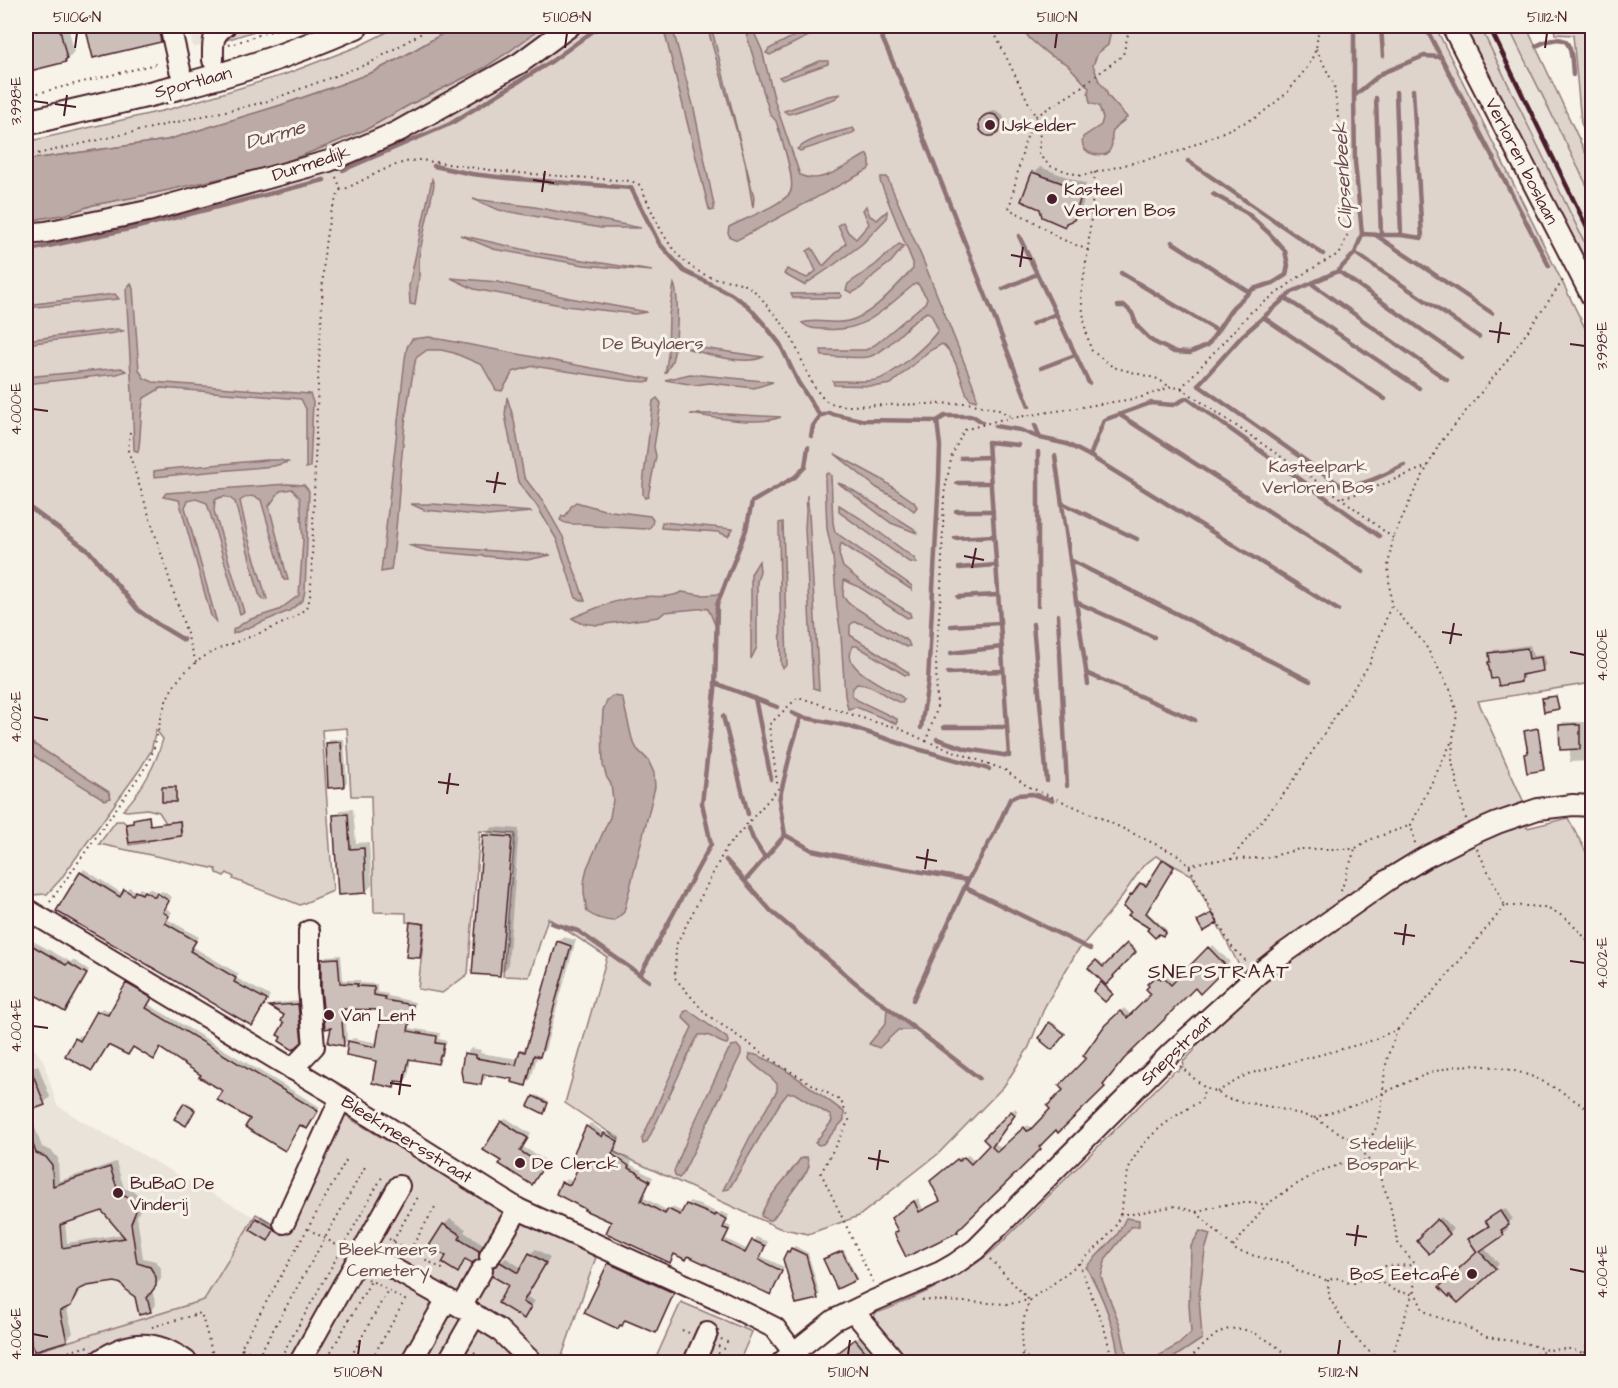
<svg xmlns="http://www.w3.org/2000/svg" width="1618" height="1388" font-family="'Architects Daughter',sans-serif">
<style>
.built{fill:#eae3da}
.green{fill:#ded4cc;stroke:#947a7c;stroke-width:1.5}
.water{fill:#bcaaa7;stroke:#8e7275;stroke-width:1.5}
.shadow{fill:#0003;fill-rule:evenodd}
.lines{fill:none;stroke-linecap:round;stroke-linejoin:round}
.stream{stroke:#8e7275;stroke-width:4.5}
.building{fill:#ccbfb9;stroke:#4a1f2b;stroke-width:1.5;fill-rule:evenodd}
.minor-casing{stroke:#4a1f2b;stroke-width:24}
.major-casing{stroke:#4a1f2b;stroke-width:28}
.path{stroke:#4a1f2b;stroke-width:2;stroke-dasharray:1.5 4.5;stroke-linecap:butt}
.minor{stroke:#f7f3e8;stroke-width:20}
.major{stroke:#f7f3e8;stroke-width:24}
.rail{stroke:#4a1f2b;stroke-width:4.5}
.ticks{fill:none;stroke:#4a1f2b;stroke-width:2}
.poi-dot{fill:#4a1f2b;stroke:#f7f3e8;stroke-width:2}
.labels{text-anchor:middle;stroke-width:6;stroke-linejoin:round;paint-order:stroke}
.street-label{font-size:18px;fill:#4a1f2b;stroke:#f7f3e8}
.poi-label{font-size:18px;fill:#4a1f2b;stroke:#f7f3e8;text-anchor:start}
.park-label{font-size:18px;fill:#6f4c53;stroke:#f7f3e8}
.water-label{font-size:20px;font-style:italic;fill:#6c4950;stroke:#f7f3e8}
.neighbourhood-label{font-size:20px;letter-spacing:1.5px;fill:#4a1f2b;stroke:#f7f3e8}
.neatline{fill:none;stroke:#4a1f2b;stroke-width:2}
.ticks-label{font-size:15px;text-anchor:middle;fill:#4a1f2b}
</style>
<rect width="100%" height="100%" fill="#f7f3e8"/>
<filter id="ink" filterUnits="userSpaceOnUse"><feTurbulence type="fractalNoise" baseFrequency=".0167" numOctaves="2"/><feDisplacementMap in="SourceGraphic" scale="12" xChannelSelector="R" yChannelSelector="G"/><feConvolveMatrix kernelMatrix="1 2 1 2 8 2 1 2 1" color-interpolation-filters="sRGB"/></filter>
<g filter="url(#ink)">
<g class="built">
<polygon points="188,26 210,26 206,33 204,45 193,48"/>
<polygon points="1480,26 1508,26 1592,196 1592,258"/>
<polygon points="26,1041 33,1047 43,1060 57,1105 80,1120 254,1217 204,1300 26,1354"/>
</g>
<g class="green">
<polygon points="236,26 270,26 217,43 222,33"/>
<polygon points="399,26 456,26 404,56 373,72 339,85 281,105 167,140 26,160 26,142 170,109 286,74 359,46"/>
<path d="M544,26H1435L1592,342V683L1478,701L1525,805L1323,919L1243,973L1192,875L1156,856L1143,866L1118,902L1076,953L1045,1006L1029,1047L1004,1086L938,1154L859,1216L808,1234L779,1228L614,1152L619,1139L565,1103L607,957L548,918L529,977L503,976L515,834L480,831L468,974L442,993L418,989L425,924L406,922V913L374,912L371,796H351L347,728L322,730L333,891L300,905L233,879L234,877L227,873L224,876L217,873L216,869L99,844L116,821H123L126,824L129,845L148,842V840L182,835L180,821L166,823L159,812L147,809L127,811L123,810C142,791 156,764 163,739L156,730L151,751L140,769L60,880L47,894L30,895L26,893V221L67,214L93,205L146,195L245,173L277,165L324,147L369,128L409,105L484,68L511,50Z"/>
<polygon points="1460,26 1480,26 1592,258 1592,286"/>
<polygon points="1508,26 1526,26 1592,167 1592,196"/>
<polygon points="1554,26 1592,26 1592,146 1581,123 1573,35 1555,34"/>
<path d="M1568,818L1592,863V1362H906L877,1327L874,1320L875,1313C886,1311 896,1305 906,1301C939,1287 970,1271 996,1248L1175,1070L1178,1071L1184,1065L1183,1062L1194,1051L1195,1042L1254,986L1333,926L1432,862L1526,819L1527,828Z"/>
<polygon points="341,1111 352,1120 464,1186 596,1257 560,1362 34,1362 31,1353 204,1300 256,1214 286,1231"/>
<polygon points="681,1302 752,1332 739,1362 654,1362"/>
</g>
<g class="water">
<polygon points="456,26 544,26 511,50 484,68 409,105 369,128 324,147 277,165 245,173 146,195 93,205 67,214 26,221 26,160 167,140 281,105 339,85 373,72 404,56"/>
<polygon points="663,26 672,26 694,109 714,205 714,210 711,211 709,209"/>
<polygon points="707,26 711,26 754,197 753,208 745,161"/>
<path d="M744,26H751L762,50L775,102L800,175C821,186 848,164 867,154L870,159V166L868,170L737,240L730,237L728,233L729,227C742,220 783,204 790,193C797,182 780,134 776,121L770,114Z"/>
<polygon points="813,26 817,27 816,30 811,35 770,55 766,53 769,49"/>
<path d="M1020,26H1063L1067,30H1074L1080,32L1088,28L1089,26H1112L1108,45L1098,53L1093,65L1099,81L1106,90L1108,96L1127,117C1124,122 1116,125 1113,131C1109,141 1116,143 1107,154C1094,157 1079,152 1083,137L1101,125L1103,118L1099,106L1090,103L1088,92L1089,88L1067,64L1048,54L1030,39Z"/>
<polygon points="820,61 828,61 828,64 782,80 779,77"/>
<polygon points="841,94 834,99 793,113 788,114 784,111 828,96"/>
<path d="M853,128L855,131L851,134L800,151L797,149C812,137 835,133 853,128Z"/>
<path d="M881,177H887L923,260L972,382L977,398L976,401L970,399L967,395C962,382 954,351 942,344L929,351L891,384L879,386L834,385L833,381C847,381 862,382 876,380C892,376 929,344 938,330L931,314L927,312C907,323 888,352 868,357C857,359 834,356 822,356L821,350H866L876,344L925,303L927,298L918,284H915C885,307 865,334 824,329C815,329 809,329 802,323C816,318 832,325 848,321C872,316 896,286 913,269V263L880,181Z"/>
<polygon points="432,179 434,185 419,256 419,277 415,305 410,304 409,286"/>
<polygon points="473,199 535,207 641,228 601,228 499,210"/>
<polygon points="866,206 870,216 877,220 887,211 887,218 862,244 831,267 804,285 784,274 787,269 807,278 816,271 807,251 812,248 823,266 846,243 838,225 843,222 848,232 856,239 869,224 863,210"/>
<polygon points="460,235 539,253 652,271 584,265 493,249"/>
<polygon points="899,244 904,246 891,262 874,275 861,288 852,293 846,290 848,284 875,265"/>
<polygon points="451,278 498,282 570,298 647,312 635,314 566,306 474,289"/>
<path d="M131,283L133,289L139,370L144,378L153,382L310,394L313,402L310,467L306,468V409L301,399L161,388L144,398C139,416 142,434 138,452L134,450L132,392L126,289Z"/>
<path d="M674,284C680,299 677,345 672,361C670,366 667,370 665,374L668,355L669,315Z"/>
<polygon points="840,293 842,296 839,298 793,298 791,294"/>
<polygon points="115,294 119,299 26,308 26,305"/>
<polygon points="117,329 123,331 115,333 26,344 26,340"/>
<path d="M429,337L650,379L649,382L631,381L533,366L513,372L502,391L496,390L482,365L454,353L441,350H427L416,358C410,387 405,416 403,445C398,487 398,529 391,570L381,572L405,359L407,347L412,339Z"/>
<path d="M686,348H702L763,357C745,366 705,354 686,348Z"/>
<polygon points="121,368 126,371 117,374 26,384 26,377"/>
<polygon points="690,374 773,382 754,388 710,383 695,385 665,380"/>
<polygon points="507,397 514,420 524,477 543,502 563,537 585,601 576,598 557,540 537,506 518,482 505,415"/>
<polygon points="657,398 661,403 654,447 656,456 648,497 645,498 643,495 643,484 653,401"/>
<path d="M690,414H726L781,417C757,426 716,418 690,414Z"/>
<polygon points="835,454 881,479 914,502 917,507 914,511 901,501 877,488"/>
<polygon points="265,460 280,460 288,462 274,466 154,477 154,471 168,469"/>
<path d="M829,473L831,475L833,523L835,532L912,586V590L841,543L839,554L843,567L868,587L910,613L911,617L907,618L859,587L844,580L843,596L848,603L908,641L910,646L907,647C889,639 873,625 854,622L850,625V635L908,672L909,675H905L857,646H853C851,650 849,655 851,660C856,674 889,689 902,697L904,700L902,703C886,699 875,684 857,684L853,688L852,695L857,700L897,719V724L856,707L848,709L845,696L841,636L837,608L833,556L827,529L825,480L826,474Z"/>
<polygon points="838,483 846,486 913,528 917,533 891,523"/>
<path d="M287,484L304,485L309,491L305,590L303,600L289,611L233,634V630L248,620L279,610L299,595L303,541L300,498L292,489L280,491L269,506L288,580H284L261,500C252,495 248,495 240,501L248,537L267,599L264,600L259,594L235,502C228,496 223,495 215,500L214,511L244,612L240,614L207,503L196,499L188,501L185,507L217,623L211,616L179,500L163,497L166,493Z"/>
<polygon points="807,495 809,513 819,690 813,688 805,528"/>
<path d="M576,502L604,510L650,516L653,520C652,526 651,528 645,529L595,526C584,521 570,528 560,520L562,516L565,517L572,505Z"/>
<polygon points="411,504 433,504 532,512 488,516 424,510"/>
<polygon points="839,505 860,518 914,558 917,563 909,562 839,512"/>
<polygon points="662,522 733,529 728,536 718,532 661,528"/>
<polygon points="783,522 787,665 783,668 781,664 779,523"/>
<polygon points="408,545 551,555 527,560 427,551"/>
<polygon points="759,561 760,571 757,582 757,647 751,659 751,574"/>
<path d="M682,592L701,595L722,594L717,605V628C712,621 712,614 707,608L665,612L659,617L598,625L580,623L572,618C593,609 616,599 640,597C654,595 669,599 682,592Z"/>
<path d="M612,696L621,697L623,700L632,739L637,749L648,760L654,773L655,787L624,912L614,921C604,921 596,918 587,912L584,893V882L587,868L610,817L613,800L611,784L607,778L603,765L602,729L603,710L607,701Z"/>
<polygon points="26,739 109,792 111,798 105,800 26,751"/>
<polygon points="887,1008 916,1030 898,1030 879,1048 869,1044 886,1023"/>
<path d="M688,1010L727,1038L728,1042L727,1044C716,1043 713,1033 699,1035L695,1041L649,1138L646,1143L643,1144L642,1139L692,1027L683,1018L684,1012Z"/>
<polygon points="737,1045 741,1050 741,1054 682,1175 679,1178 675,1176 674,1171 690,1132 728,1051 732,1046"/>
<path d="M750,1054C771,1055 825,1098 844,1112V1120L823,1144L819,1145L815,1143L832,1121L831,1116L794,1093H788L780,1103L729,1189L723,1190L754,1129L777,1091V1084C769,1074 757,1069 749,1059Z"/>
<path d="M807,1157L809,1166L807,1171L772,1220H768L761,1216C768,1194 788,1178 800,1159Z"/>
<path d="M1126,1218L1139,1220V1226L1131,1227L1106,1258L1101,1277L1120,1325L1128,1362H1119C1116,1329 1103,1296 1086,1267L1117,1235Z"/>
<polygon points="1200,1231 1210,1234 1205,1251 1199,1296 1202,1339 1167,1362 1148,1362 1178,1345 1191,1333 1189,1305 1191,1246"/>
</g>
<g class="shadow">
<polygon points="26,26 68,26 74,51 72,54 65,61 26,70"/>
<polygon points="87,26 166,26 168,34 161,41 94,56"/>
<polygon points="995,110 1002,114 1005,121 1001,128 997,132 990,135 983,131 980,124 984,117 988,113"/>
<polygon points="1040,167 1086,184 1084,189 1087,190 1080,213 1065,225 1034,173"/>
<polygon points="1530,645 1533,656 1544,655 1546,665 1542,669 1524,673 1524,677 1521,681 1490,654 1494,650"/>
<polygon points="1563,722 1585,722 1586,735 1592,736 1592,761 1570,762 1570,748 1560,725"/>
<polygon points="1539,728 1545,768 1544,769 1526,755 1529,753 1526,731"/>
<polygon points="331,739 344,739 347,782 343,786 327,743"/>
<polygon points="353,809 356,843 369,842 372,885 366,892 335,816 341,810"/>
<polygon points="150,816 151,825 181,820 182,833 181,834 127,825 135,822 136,818"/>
<polygon points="493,827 519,829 508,966 499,975 485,835"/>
<polygon points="1165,859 1175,865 1146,911 1167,930 1163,934 1151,927 1133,911 1132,895 1143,882 1148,885"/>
<polygon points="84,869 123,894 129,887 137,892 140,888 146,891 149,888 159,893 162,891 172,897 166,908 172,912 167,919 199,937 193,947 239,974 236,978 270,996 256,1020 252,1024 81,873"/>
<polygon points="413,922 425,923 421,955 420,957 411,923"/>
<polygon points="26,934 34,938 33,941 71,962 73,960 89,970 69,1007 65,1010 29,967 26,965"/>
<polygon points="563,937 576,940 545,1050 539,1055 538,1054 531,1079 525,1085 514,1078 486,1073 486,1078 480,1083 466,1054 471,1048 481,1050 480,1053 519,1059 521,1051 527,1045 528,1046 558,942"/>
<polygon points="1129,943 1137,950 1113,973 1105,984 1113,992 1105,1000 1095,991 1104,982 1090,968 1098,960 1106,967"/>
<polygon points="1213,945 1230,962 1200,992 1195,986 1127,1054 1106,1081 1107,1082 1058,1131 1056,1128 1041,1143 1043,1145 960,1226 961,1227 957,1231 907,1255 899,1230 897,1215 918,1198 923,1209 941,1200 936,1178 961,1156 964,1159 968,1154 975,1161 991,1145 985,1139 1015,1108 1018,1111 995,1143 1002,1149 1028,1125 1032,1128 1035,1127 1052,1109 1088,1058 1106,1026 1124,1008 1131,1015 1153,994 1150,984 1160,973 1162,975 1164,974 1166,976 1167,975 1175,982"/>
<polygon points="341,955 343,980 361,980 360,983 377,984 377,992 388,994 388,996 415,1002 410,1028 440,1033 439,1039 447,1041 441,1059 438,1063 411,1058 408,1077 404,1081 398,1079 397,1083 394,1086 374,1082 378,1060 348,1054 350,1041 350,1043 383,1050 383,1047 351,1040 353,1038 378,1043 384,1009 345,1007 347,1041 343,1045 330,1042 333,1026 326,1027 322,988 322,960 326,956"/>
<polygon points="131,981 154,995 148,1004 320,1107 310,1124 301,1124 285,1149 252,1119 225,1091 161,1047 157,1054 133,1046 128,1054 109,1043 67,1055 76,1039 80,1035 84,1037 98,1012 102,1008 112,1012"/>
<polygon points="301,1001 305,1037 293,1048 287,1022 286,1014 271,1006 274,1003"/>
<polygon points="1051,1021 1065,1032 1052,1048 1041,1038"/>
<polygon points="38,1065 50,1097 44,1103 26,1111 26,1070"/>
<polygon points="536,1095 549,1101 545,1110 530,1106"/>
<polygon points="187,1102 196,1108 187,1122 176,1118"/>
<path d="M26,1117L34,1125L42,1147L52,1151L58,1158L59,1181L116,1162L124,1188L135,1192L140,1197L141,1208L137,1216L143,1258L156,1261L161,1268V1279L152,1290L156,1305L150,1311L122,1283L115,1281L82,1287L77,1298L66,1306L73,1333L67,1339L35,1349L27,1321L26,1322ZM102,1209L123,1234L67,1243L65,1222Z"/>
<polygon points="506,1118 531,1134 523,1147 547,1161 535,1179 502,1122"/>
<polygon points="591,1123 606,1134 609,1131 620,1137 614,1150 632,1162 631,1165 642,1170 641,1171 653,1177 643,1197 668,1211 672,1207 683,1212 690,1201 719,1213 721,1212 729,1215 725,1224 731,1227 726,1239 748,1250 756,1237 768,1242 761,1256 784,1267 774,1289 770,1293 689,1255 686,1258 675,1253 670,1261 613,1221 562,1183 566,1179 573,1181 583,1160 574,1156 587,1126"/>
<polygon points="1505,1208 1513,1219 1505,1225 1508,1229 1484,1248 1499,1264 1495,1268 1479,1252 1470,1239 1490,1225 1487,1221 1492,1216"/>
<polygon points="261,1215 277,1225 268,1239 252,1229"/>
<polygon points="1441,1217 1453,1229 1430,1252 1423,1234"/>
<polygon points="450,1219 466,1229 464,1232 485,1245 484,1251 478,1258 467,1258 457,1271 448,1255 444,1225"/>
<polygon points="795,1246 808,1253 820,1295 818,1297 788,1252"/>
<polygon points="536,1249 550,1257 527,1297 535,1301 524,1317 510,1285 495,1268 506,1258 522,1268 530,1254"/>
<polygon points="844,1250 857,1278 855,1279 826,1258"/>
<polygon points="612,1260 676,1290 659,1328 655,1332 626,1319 622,1324 609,1264"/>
<polygon points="859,1337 879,1362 826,1362"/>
<polygon points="602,1358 611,1362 599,1362"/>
<polygon points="590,1359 598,1362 587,1362"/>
</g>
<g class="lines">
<g class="stream">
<polyline points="877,26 905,90 1029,406"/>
<polyline points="1381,26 1383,56"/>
<polyline points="1425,26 1549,266"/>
<path d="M1536,46C1571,29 1571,45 1573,75"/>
<polyline points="1354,96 1354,26"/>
<polyline points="1188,161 1323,254"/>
<polyline points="434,166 472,174 506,178 631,188 659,243 684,271 731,294 747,305 764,324 780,344 798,382 820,416"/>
<polyline points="343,170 450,124 552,61 600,26"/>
<polyline points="1362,234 1381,235 1376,98"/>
<polyline points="1381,235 1401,235 1396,92"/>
<polyline points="1401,235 1422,238 1413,90"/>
<polyline points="1019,236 1089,383"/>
<polyline points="1377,236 1492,313"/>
<polyline points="1172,242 1249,292"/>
<polyline points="26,252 34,249 134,228 324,180"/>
<polyline points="1355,253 1479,337"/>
<polyline points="1338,271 1462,358"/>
<polyline points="1121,273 1216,330"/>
<polyline points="1312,284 1447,380"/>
<polyline points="1003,289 1037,274"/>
<polyline points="1285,298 1419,388"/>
<polyline points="1118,306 1125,306 1132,313 1137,326 1152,341 1174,352 1190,353 1208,345 1233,307 1253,289 1273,283 1286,275 1288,265 1285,251 1269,233 1247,213 1213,194"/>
<polyline points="1263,317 1385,399"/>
<polyline points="1032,324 1056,314"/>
<polyline points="1041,368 1075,355"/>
<polyline points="1120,415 1363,572"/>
<polyline points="1035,425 1040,438 1067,444 1090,456 1104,420 1151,403 1173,405 1187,398 1379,536"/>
<polyline points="995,426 1020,430 1040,438"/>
<polyline points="811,436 813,426 820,416 828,413 861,420 937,421 945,416 973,416 982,422"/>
<polyline points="1038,452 1038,606"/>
<polyline points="1055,456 1088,684"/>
<polyline points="1090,456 1338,610"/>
<polyline points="961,458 989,457"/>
<path d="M1404,465C1384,475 1365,485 1343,487L1198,385L1242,336L1292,292L1338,271L1355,253L1362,234L1355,162L1354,96L1382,73L1424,56L1441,57"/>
<polyline points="957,483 991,483"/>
<polyline points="1062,503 1137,539"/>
<polyline points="26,505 89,551 138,610 159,625 184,640"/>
<polyline points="956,511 993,511"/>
<polyline points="955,538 994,536"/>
<polyline points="1070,560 1310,681"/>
<polyline points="959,568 996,565"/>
<polyline points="958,597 998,595"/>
<polyline points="1076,602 1154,637"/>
<polyline points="1058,615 1067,786"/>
<polyline points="1033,624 1047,781"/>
<polyline points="951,626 1000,623"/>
<polyline points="951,653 1002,647"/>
<polyline points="948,673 1003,671"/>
<polyline points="1086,673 1195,720"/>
<polyline points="715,683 777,707"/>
<polyline points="755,698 771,779"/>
<polyline points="792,713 801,717 792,747 779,800 785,835 812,850 877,864 968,880 913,1000"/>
<polyline points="723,716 748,814"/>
<polyline points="801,717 848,726 914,748 989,769"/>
<polyline points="944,727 1007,727"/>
<polyline points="921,728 928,682 939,478 940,446 937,421"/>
<polyline points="937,739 967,749 1009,756 988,442 1018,445"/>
<polyline points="749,828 753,839 765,858"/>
<polyline points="726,860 771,911 857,984 979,1078"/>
<polyline points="968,880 996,830 1010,799 1018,795 1032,794 1052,800"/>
<polyline points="745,881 785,835"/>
<polyline points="964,887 1090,949"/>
<polyline points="551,923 578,931 649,981"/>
<polyline points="640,975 711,844 702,803 715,691 717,605 746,530 752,502 795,477 805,467 808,447"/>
</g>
</g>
<g class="building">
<polygon points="26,26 59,26 67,59 65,60 66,62 26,72"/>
<polygon points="85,26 158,26 161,42 93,58"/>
<circle cx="990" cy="125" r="11"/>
<polygon points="1032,172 1081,190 1079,195 1081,196 1074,220 1066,223 1065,227 1042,217 1040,209 1021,201"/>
<polygon points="1527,648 1529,659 1541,657 1543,671 1521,675 1521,682 1499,686 1497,678 1491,679 1488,662 1490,662 1489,653"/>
<polygon points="1556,696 1559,709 1544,712 1542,698"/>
<polygon points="1576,724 1576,725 1580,725 1580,749 1560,750 1559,725"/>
<polygon points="1538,728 1544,770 1527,773 1524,754 1528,753 1524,731"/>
<polygon points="341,742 344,787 328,788 326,743"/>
<rect x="162" y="787" width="14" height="15"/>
<polygon points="348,814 350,849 364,848 366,893 338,895 333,815"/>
<polygon points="149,816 150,825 180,821 181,836 129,843 126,824 133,823 133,819"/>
<polygon points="483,835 512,837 500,976 472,974"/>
<polygon points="1163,859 1174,867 1146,913 1166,932 1163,936 1159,934 1155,938 1147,930 1149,928 1128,915 1131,912 1123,907 1131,894 1132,895 1140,883 1146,886"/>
<polygon points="80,872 120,897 124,889 133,895 135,891 142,894 144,891 155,897 157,893 169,901 163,912 169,916 165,923 196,941 190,951 236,978 234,982 267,1000 252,1026 56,911"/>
<polygon points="1212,913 1218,923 1203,932 1197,921"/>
<polygon points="410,922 424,924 420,958 406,957"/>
<polygon points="557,941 571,946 540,1057 534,1055 526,1086 511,1082 512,1079 483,1074 481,1085 463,1082 461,1071 464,1053 476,1055 476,1058 516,1065 520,1050 525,1052"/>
<polygon points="26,942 66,965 68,963 87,974 65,1012 37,996 30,1000 26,991"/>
<polygon points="1127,943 1136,952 1113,976 1114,977 1106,985 1088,968 1096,960 1103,967"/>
<polygon points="1208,947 1227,967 1200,994 1195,988 1170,1013 1170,1014 1124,1059 1103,1085 1105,1087 1058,1133 1056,1130 1039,1147 1041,1149 957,1231 958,1232 906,1257 894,1233 898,1231 891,1218 914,1201 919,1212 940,1201 930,1181 957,1159 959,1161 964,1157 971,1164 989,1145 983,1139 1011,1111 1015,1115 992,1147 997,1152 1024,1127 1027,1131 1030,1130 1050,1109 1047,1106 1063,1090 1059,1086 1086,1058 1083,1056 1105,1025 1120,1011 1127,1018 1151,994 1146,989 1149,986 1147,984 1156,976 1158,978 1159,977 1161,979 1163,977 1171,985"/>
<polygon points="338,958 340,983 358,984 357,986 374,987 374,995 385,997 385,1000 413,1005 408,1031 437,1036 436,1043 444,1044 442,1055 440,1055 438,1064 409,1059 404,1082 395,1081 394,1088 372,1083 376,1061 346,1055 348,1041 376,1047 382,1010 341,1009 344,1046 328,1043 331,1028 325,1029 321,988 321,959"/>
<polygon points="1101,982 1113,994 1105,1002 1093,991"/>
<polygon points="126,983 152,998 146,1008 318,1111 307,1129 300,1125 285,1151 245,1127 250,1119 217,1100 223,1091 199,1077 201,1075 160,1048 154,1060 133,1047 128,1055 108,1045 92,1071 65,1056 75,1038 80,1041 97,1011 108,1015"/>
<polygon points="298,1004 302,1042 293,1050 279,1041 281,1037 277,1035 284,1023 281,1021 284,1015 269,1006"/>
<polygon points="1049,1022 1065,1034 1052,1050 1041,1041 1042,1040 1039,1038"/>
<polygon points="26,1057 45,1105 26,1112"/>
<polygon points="533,1096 548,1103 544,1114 528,1106"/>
<polygon points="184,1103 195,1110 186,1126 174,1119"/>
<polygon points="501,1121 528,1138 520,1151 544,1166 532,1185 499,1164 501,1161 483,1150"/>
<polygon points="586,1126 602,1137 604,1133 618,1141 612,1154 629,1166 628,1168 639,1173 639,1175 650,1181 641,1201 665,1214 668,1209 680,1215 686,1204 715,1216 716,1214 727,1219 723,1228 729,1230 723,1242 745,1253 752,1240 765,1246 759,1260 782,1271 771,1295 688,1256 686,1260 674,1254 670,1263 606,1233 611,1222 584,1210 585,1209 556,1194 561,1182 570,1185 581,1161 572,1157"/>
<path d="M26,1128H27L36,1153L46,1157L52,1165L53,1186L110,1167L119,1194L129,1198L134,1202L136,1211L131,1223L137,1263L150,1267L156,1277V1286L147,1298L151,1312L139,1315L135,1297L128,1292L121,1284L115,1282L87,1286L78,1290L71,1306L60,1311L67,1341L34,1351L26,1321ZM102,1211L125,1238L62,1248L60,1225Z"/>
<polygon points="1500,1211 1509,1225 1501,1230 1504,1235 1480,1252 1496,1269 1458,1303 1450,1295 1449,1297 1439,1287 1477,1252 1468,1239 1489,1226 1485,1221"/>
<polygon points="256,1218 273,1228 274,1230 268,1241 250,1230"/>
<polygon points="1437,1219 1450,1234 1429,1254 1417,1241 1422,1236 1421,1234"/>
<polygon points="443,1224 461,1235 459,1239 479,1251 479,1259 472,1263 465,1259 458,1273 442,1263 446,1256 429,1246"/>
<polygon points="791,1248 806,1255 818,1299 796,1304 783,1259 787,1251 789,1252"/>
<polygon points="842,1251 856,1280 837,1289 823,1259"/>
<polygon points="529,1253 546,1263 523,1302 531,1307 524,1319 498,1303 508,1285 492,1276 493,1267 500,1262 518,1273"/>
<polygon points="608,1263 674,1293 656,1333 625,1320 622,1326 620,1325 618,1329 584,1313"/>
<polygon points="855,1339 874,1362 826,1362 848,1345"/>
</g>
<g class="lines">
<g class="minor-casing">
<g id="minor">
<polyline points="170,26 180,70"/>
<polyline points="1452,26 1592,297"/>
<path d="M213,60C213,46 211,34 225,26"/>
<polyline points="26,234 46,232 148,211 329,161 397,132 520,63 570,26"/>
<polyline points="26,909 341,1098 518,1209 723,1302 775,1328 794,1353"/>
<polyline points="292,1069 314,1046 309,989 309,931"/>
<polyline points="284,1223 341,1098"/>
<polyline points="362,1251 447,1299"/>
<polyline points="490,1256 518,1209"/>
<polyline points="461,1307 482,1270"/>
<polyline points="854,1312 896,1362"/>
<polyline points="475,1315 499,1330 532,1362"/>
<path d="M98,1362C129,1339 156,1339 187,1362"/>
<polyline points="300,1362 399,1186"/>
<polyline points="411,1362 447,1299 475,1315 448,1362"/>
<polyline points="694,1362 707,1333"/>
<polyline points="782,1362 834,1320 873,1301 941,1272 955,1264 976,1249 1170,1054 1258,974 1286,952 1388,880 1424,858 1472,834 1497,823 1538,809 1573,805 1592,806"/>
</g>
</g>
<g class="major-casing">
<path id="major" d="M26,123C103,104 182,89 258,64C291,53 324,40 356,26"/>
</g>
<g class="path">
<polyline points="991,26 1040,126 1039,153 1042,158 1050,166 1081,176 1180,151 1257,117 1287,93 1309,65 1316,49 1319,26"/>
<polyline points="375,29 382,26"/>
<polyline points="229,45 286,26"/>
<polyline points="26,96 160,63"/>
<polyline points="26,155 37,154 265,102 370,63 434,26"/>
<polyline points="1095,172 1088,250 1081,296 1085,327 1091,350 1113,367 1158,379 1170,387"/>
<path d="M336,177L341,189L347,188C370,177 395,161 420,160L504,172L631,181L640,185C657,221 669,261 710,277C722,281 739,280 749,287C757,292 763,300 768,307C775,315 783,323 788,332C801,352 806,379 822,397C828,404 838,405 847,406L968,403L997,409L1014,418"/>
<polyline points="1088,250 1059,238 1033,221 1009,209 1025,142 1036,116 1073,93 1123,55 1130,26"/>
<polyline points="1181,388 1251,312 1306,272 1340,253 1350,228 1343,157 1334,85 1316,49"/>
<polyline points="130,432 128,450 196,662"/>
<polyline points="1343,497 1361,493 1428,466"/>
<polyline points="926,741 1005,770 1027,786 1103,819 1178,855 1189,866 1209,906 1231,946 1246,961"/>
<polyline points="1466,819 1452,762 1453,738 1457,714 1451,691 1424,643 1391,605 1388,566 1393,538 1413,494 1440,443 1509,358 1564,279"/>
<polyline points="1415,843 1411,825 1452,741"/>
<polyline points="1356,848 1369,840 1411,825"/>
<path d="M1477,849L1505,906C1517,906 1532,905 1544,908C1565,913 1580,931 1592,947"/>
<polyline points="1231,859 1266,858 1299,849 1355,849 1341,891"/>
<polyline points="1189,866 1206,861 1231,859 1290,786 1370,663 1391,605"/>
<path d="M50,902L147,765C158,744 158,720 167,699C175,680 190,665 207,655C230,641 293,626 307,606C310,601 310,595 311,589C314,500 316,412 321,323C324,281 320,226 341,189"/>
<polyline points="1180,1066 1205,1088 1217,1092 1227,1099 1277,1108 1314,1118 1350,1139 1361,1149 1379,1175 1389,1200 1398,1243 1415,1265 1414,1290 1423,1310 1433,1316 1458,1323 1487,1337 1525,1343 1547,1350 1571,1349 1592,1356"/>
<polyline points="1217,1092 1248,1074 1368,1042 1398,1029 1431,995 1505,906"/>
<path d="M1314,1118C1328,1113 1343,1109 1358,1104C1388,1092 1416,1076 1447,1068C1469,1062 1504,1067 1525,1074C1549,1082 1571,1098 1592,1112"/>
<path d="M1361,1149C1387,1124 1380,1097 1386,1065C1388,1053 1393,1041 1398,1029"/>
<path d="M1196,1212C1215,1205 1246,1200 1266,1205"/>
<polyline points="1120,1214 1132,1214 1176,1206 1196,1212 1237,1251 1270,1260 1290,1263 1298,1271 1326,1280 1339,1278 1349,1283 1354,1283 1366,1277 1378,1268 1386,1266 1415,1265"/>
<polyline points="308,1229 344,1249"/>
<polyline points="389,1239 444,1270"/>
<polyline points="393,1241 418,1197"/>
<polyline points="1233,1247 1266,1205 1292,1187 1320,1171 1342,1164 1369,1160"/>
<polyline points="410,1250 435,1207"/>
<polyline points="990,1259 1029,1300"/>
<polyline points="1079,1263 1105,1331 1113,1362"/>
<polyline points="1366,1277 1368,1279 1387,1285 1395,1291 1412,1294"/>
<polyline points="368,1279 405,1300 370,1362"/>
<polyline points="1328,1280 1329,1297 1340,1316 1358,1341 1381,1362"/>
<polyline points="873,1282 821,1173 849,1120 841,1101 781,1066 706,1014 675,978 676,945 726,848 778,789 769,725 798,697 878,723 896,727 926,741 937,709 936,657 941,590 944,494 952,455 964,430 999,420 1139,398 1170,387 1181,388 1341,498 1393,538"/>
<polyline points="922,1300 1009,1304 1029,1300"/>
<polyline points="152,1327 201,1313 215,1362"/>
<polyline points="682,1330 689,1333"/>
<polyline points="721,1339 729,1343"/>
<polyline points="718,1346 727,1350"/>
<polyline points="242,1348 269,1362"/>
<polyline points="474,1352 486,1362"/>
<polyline points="718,1353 724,1356"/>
<polyline points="1585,1353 1592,1316"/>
<polyline points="712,1358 721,1362"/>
<polyline points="44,1362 43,1359 92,1345"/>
<polyline points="244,1362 241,1347 348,1157"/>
<polyline points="255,1362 365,1167"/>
<polyline points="278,1362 382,1177"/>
<polyline points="325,1362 371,1281"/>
<polyline points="348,1362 388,1290"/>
<polyline points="1022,1362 1023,1352"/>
<path d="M1032,1362C1029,1360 1024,1355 1023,1352C1019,1341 1024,1313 1029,1302C1032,1296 1045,1290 1050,1286C1072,1269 1095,1252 1112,1231C1125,1214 1122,1189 1129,1169C1140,1138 1173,1116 1201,1101L1205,1088"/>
<path d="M1184,1362C1196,1355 1209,1338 1220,1332C1247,1319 1277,1347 1296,1362"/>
<polyline points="1393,1362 1395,1346 1414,1290"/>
<polyline points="1513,1362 1547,1350"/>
</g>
<use href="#minor" class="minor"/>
<use href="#major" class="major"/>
<polyline class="rail" points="1489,26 1592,238"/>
</g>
</g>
<path class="ticks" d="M75,48L77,33M565,48L567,33M1055,48L1057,33M1545,48L1547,33M33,101L48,103M55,104L76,107M64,116L67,95M533,180L554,183M542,192L545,171M1011,255L1032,259M1020,267L1023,247M1489,331L1510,334M1498,343L1501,322M1570,344L1585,346M33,409L48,411M486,481L506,484M494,493L498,472M964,556L984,560M972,568L976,548M1442,632L1462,635M1450,644L1454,623M1570,652L1585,655M33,717L48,720M438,782L459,785M447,794L450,773M916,857L937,861M925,869L928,849M1394,933L1415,936M1403,945L1406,924M1570,961L1585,963M33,1026L48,1028M390,1083L411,1086M399,1095L402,1074M868,1158L889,1162M877,1170L880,1150M1346,1234L1367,1237M1355,1246L1358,1225M1570,1269L1585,1272M33,1334L48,1337M358,1355L360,1340M848,1355L850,1340M1338,1355L1340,1340"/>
<g class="poi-dot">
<circle cx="990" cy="125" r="6"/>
<circle cx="1052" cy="199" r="6"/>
<circle cx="329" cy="1015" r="6"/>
<circle cx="520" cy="1163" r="6"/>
<circle cx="118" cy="1193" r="6"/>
<circle cx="1472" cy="1274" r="6"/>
</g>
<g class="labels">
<g class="street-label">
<text transform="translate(193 82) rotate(-15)" y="6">Sportlaan</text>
<text transform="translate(1522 161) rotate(63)" y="6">Verloren boslaan</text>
<text transform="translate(311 163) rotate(-18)" y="6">Durmedijk</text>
<text transform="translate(1176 1050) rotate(-44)" y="6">Snepstraat</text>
<text transform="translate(407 1139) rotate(32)" y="6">Bleekmeersstraat</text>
</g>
<g class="poi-label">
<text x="1002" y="131">IJskelder</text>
<text x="1064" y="195">Kasteel<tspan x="1064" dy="21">Verloren Bos</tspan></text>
<text x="341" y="1021">Van Lent</text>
<text x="532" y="1169">De Clerck</text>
<text x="130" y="1189">BuBaO De<tspan x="130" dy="21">Vinderij</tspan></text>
<text x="1460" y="1280" text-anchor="end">BoS Eetcafé</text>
</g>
<g class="park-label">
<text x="653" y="349">De Buylaers</text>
<text x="1318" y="472">Kasteelpark<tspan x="1318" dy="21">Verloren Bos</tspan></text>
<text x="1383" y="1149">Stedelijk<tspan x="1383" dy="21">Bospark</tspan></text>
<text x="388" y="1255">Bleekmeers<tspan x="388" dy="21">Cemetery</tspan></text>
</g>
<g class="water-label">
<text transform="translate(275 134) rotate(-16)" y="7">Durme</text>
<text transform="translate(1342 176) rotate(-93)" y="7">Clipsenbeek</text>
</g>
<g class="neighbourhood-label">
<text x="1219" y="978">SNEPSTRAAT</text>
</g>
</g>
<rect width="1618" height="1388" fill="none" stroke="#f7f3e8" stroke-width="66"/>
<rect x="33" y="33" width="1552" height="1322" class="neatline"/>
<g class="ticks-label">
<text x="77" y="22">51.106°N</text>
<text x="567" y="22">51.108°N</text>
<text x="1057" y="22">51.110°N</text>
<text x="1547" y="22">51.112°N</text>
<text transform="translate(16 101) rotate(-90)" y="5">3.998°E</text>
<text transform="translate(1602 346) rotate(-90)" y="5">3.998°E</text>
<text transform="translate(16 409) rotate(-90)" y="5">4.000°E</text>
<text transform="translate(1602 655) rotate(-90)" y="5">4.000°E</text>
<text transform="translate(16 717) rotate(-90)" y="5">4.002°E</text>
<text transform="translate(1602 963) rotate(-90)" y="5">4.002°E</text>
<text transform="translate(16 1026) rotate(-90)" y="5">4.004°E</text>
<text transform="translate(1602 1272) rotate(-90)" y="5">4.004°E</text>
<text transform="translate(16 1334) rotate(-90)" y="5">4.006°E</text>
<text x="358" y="1377">51.108°N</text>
<text x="848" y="1377">51.110°N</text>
<text x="1338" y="1377">51.112°N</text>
</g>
</svg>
